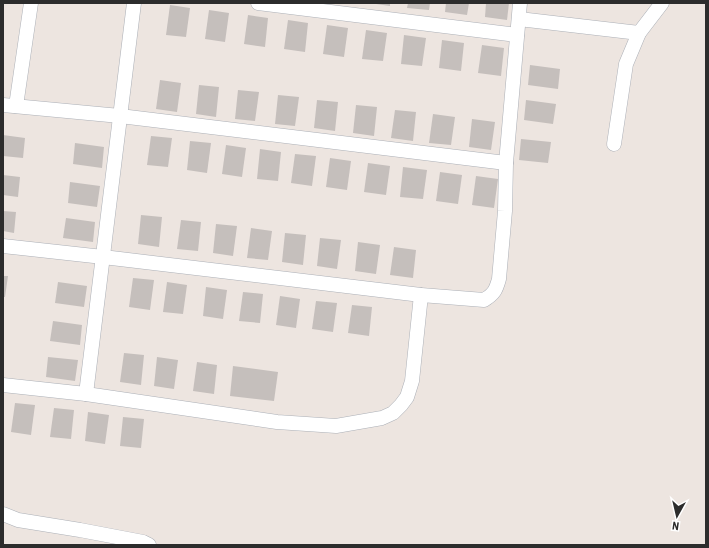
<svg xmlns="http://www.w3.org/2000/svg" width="709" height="548" font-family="'Roboto Condensed',sans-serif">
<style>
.building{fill:#c5bfbc}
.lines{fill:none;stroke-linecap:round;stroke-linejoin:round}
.minor-casing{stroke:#acb0b7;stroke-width:15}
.minor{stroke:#fff;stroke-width:14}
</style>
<rect width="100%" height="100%" fill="#ede5e0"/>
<g class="building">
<polygon points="376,3 390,3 390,6 376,4"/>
<polygon points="408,3 430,3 429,10 407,8"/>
<polygon points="446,3 469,3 467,15 445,12"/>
<polygon points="486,3 509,3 507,20 485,17"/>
<polygon points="170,5 190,8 186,37 166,35"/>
<polygon points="209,10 229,13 225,42 205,39"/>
<polygon points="248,15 268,18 265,47 244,44"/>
<polygon points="288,20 308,23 305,52 284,49"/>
<polygon points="327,25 348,28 344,57 323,54"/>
<polygon points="366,30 387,33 383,61 362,59"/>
<polygon points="404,35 426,38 422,66 401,64"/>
<polygon points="442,40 464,43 461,71 439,68"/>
<polygon points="482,45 504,48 501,76 478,73"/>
<polygon points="530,65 560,69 558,89 528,85"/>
<polygon points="160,80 181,83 177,112 156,109"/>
<polygon points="199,85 219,87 216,117 196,114"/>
<polygon points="238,90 259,92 255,121 235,119"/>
<polygon points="278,95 299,97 295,126 275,124"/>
<polygon points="317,100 338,102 335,131 314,128"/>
<polygon points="526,100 556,104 553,124 524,120"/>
<polygon points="356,105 377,107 374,136 353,133"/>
<polygon points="395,110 416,112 413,141 391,138"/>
<polygon points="433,114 455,117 451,145 429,143"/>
<polygon points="472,119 495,122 491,150 469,147"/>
<polygon points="3,135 25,138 23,158 3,156"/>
<polygon points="151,136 172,138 168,167 147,165"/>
<polygon points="521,139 551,142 548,163 519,160"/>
<polygon points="190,141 211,143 207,173 187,170"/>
<polygon points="75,143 104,147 102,168 73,164"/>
<polygon points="226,145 246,148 242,177 222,174"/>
<polygon points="260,149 281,152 278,181 257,179"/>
<polygon points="295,154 316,156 312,186 291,183"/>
<polygon points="330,158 351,161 347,190 326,187"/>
<polygon points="368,163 390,166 386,195 364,192"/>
<polygon points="403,167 427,170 423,199 400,197"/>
<polygon points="440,172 462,175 458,204 436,201"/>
<polygon points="3,175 20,177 18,197 3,195"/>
<polygon points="476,176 498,179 494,208 472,205"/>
<polygon points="70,182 100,186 97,207 68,203"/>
<polygon points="3,211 16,212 14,233 3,231"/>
<polygon points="141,215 162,217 159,247 138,244"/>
<polygon points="66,218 95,222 93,242 63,238"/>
<polygon points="181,220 201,222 198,251 177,249"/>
<polygon points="216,224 237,226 233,256 213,253"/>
<polygon points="251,228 272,231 268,260 247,258"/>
<polygon points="285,233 306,235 303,265 282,262"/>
<polygon points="320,238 341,240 337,269 317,266"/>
<polygon points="358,242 380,245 376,274 355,271"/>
<polygon points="394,247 416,250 413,278 390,275"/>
<polygon points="3,276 8,276 5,297 3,297"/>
<polygon points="133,278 154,280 150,310 129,307"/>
<polygon points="58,282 87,286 84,307 55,303"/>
<polygon points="167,282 187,285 183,314 163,312"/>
<polygon points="206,287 227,290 223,319 203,316"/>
<polygon points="243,292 263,294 260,323 239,321"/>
<polygon points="280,296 300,299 296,328 276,325"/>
<polygon points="316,301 337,303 333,332 312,329"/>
<polygon points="352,305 372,307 369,336 348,333"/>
<polygon points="53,321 82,325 80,345 50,341"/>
<polygon points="124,353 144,355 141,385 120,382"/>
<polygon points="48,357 78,360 75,381 46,377"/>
<polygon points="157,357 178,360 174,389 154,386"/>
<polygon points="197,362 217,365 214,394 193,391"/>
<polygon points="233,366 278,372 274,401 230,396"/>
<polygon points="15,403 35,405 31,435 11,432"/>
<polygon points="54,408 74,410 71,439 50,437"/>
<polygon points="88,412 109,415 105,444 85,441"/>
<polygon points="123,417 144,419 141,448 120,446"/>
</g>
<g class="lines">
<g class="minor-casing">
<g id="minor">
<polyline points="258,3 517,35"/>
<polyline points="519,19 639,33 626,64 614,144"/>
<polyline points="639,33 662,3"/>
<polyline points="3,105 120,116 506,163"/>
<polyline points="16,106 31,3"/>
<path d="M3,246L103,257L421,295L484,300C494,294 496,290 499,279L505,211L506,163L520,3"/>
<polyline points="3,385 86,394 277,422 336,426 382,418 393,413 401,405 407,397 412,381 421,295"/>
<polyline points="86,394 134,3"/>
<polyline points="3,514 18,520 80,530 143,542 149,545"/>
</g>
</g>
<use href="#minor" class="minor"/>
</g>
<rect width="709" height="548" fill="none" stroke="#2c2c2c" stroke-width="8"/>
<g transform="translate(677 516) rotate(188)" stroke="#ffffff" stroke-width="3" paint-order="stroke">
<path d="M0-3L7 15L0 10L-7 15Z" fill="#2c2c2c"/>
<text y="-6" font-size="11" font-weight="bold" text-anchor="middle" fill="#2c2c2c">N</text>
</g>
</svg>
